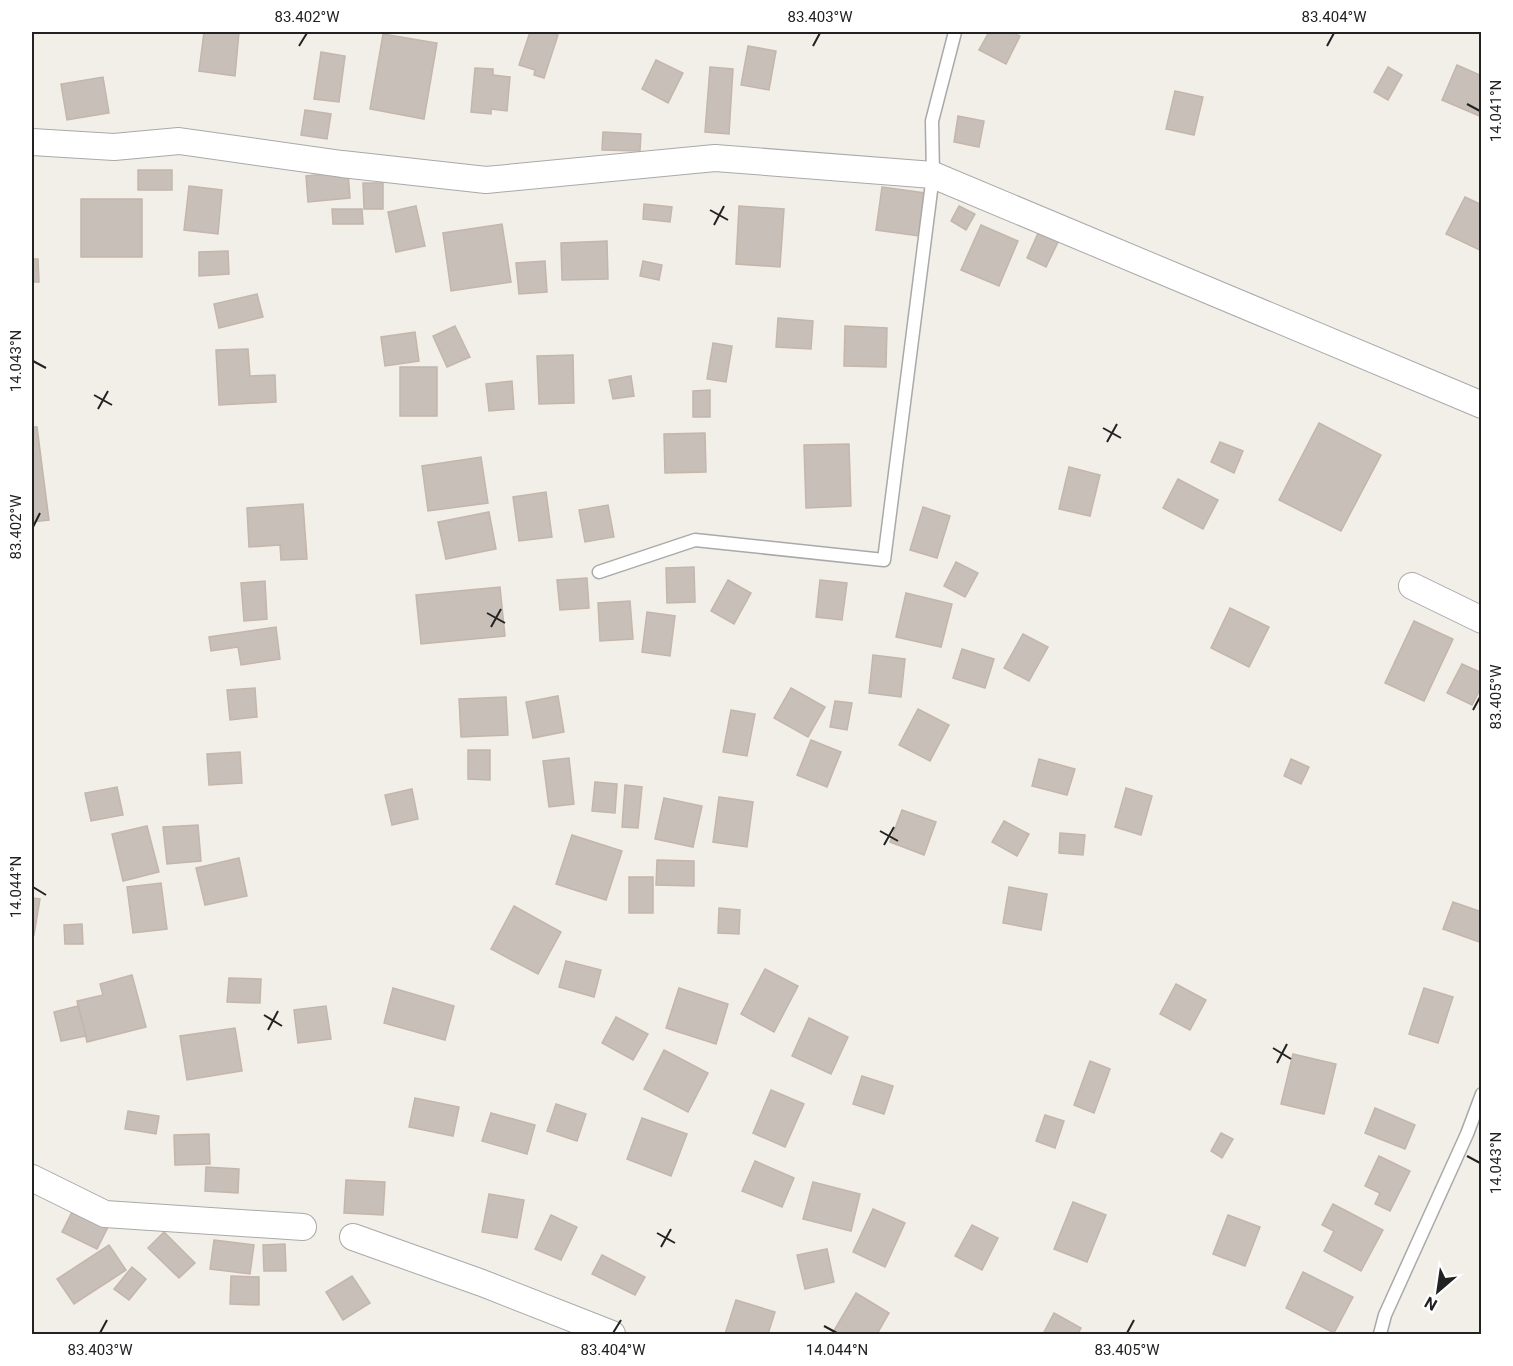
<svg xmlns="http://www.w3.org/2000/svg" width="1513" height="1366" font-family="Roboto,sans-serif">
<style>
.building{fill:#c7bfb8;stroke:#c4b6ab;stroke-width:1.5}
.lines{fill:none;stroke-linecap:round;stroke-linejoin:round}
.lane-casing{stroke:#a9a9a9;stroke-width:15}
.street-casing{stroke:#a9a9a9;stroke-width:28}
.lane{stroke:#fff;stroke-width:12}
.street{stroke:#fff;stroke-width:26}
.ticks{fill:none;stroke:#222;stroke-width:2}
.neatline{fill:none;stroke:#222;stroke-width:2}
.ticks-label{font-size:15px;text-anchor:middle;fill:#222}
</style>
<rect width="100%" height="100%" fill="#f2efe9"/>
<g class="building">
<polygon points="204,32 239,32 235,76 199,71"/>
<polygon points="530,32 549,32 558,35 544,78 534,75 535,70 519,65"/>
<polygon points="989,32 1011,32 1020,36 1006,64 979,50"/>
<polygon points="383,34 437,43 424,119 370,109"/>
<polygon points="748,46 776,51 769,90 741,85"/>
<polygon points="321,52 345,56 339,102 314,99"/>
<polygon points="656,60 683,73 668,103 642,89"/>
<polygon points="1457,65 1482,76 1482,117 1442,100"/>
<polygon points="710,67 733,69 729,134 705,132"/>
<polygon points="1388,67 1402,75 1388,100 1374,92"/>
<polygon points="475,68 493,69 493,75 510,77 507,111 491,109 491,114 471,112"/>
<polygon points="103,77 109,113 67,120 61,84"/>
<polygon points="1175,91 1203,97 1194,135 1166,129"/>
<polygon points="305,110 331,114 327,139 301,135"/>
<polygon points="958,116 984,121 979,147 954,142"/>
<polygon points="603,132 641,134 640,151 602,150"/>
<rect x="138" y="170" width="34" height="20"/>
<polygon points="348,172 350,198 308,202 306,176"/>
<polygon points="363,183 383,183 383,209 364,209"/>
<polygon points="189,186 222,190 218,234 184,230"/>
<polygon points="882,187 925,193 919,236 876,230"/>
<polygon points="1465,197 1482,205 1482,251 1446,234"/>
<rect x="81" y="199" width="61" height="58"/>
<polygon points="644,204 672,207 670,222 643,219"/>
<polygon points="416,206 425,246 396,252 388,212"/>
<polygon points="739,206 784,209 780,267 736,264"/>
<polygon points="959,206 975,214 966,230 951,221"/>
<polygon points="332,209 362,209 363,224 333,224"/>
<polygon points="502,224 511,282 451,291 443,233"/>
<polygon points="981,225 1018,241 999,286 961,270"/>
<polygon points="1039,231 1059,240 1046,267 1027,258"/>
<polygon points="607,241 608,279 562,280 561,243"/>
<polygon points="228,251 229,274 199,276 199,252"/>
<polygon points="32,259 38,259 39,282 32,282"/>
<polygon points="545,261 547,292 519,294 516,263"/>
<polygon points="643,261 662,265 659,280 640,276"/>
<polygon points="257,294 263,317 219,328 214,304"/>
<polygon points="778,318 813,321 811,349 776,347"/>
<polygon points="455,326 470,357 447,367 433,336"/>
<polygon points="845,326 887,328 886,367 844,366"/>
<polygon points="415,332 419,361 385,366 381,337"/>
<polygon points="713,343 732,346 726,382 707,379"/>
<polygon points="248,349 250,376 275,375 276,402 219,405 216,350"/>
<polygon points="573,355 574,403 539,404 537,356"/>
<rect x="400" y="367" width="37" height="49"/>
<polygon points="631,376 634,396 613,399 609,380"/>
<polygon points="512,381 514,409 489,411 486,384"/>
<polygon points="710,390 710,417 693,417 693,391"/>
<polygon points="1319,423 1381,455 1341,531 1279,500"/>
<polygon points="32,427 37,427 49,520 32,522"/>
<polygon points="705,433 706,472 665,473 664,434"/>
<polygon points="1220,442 1243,451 1234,473 1211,462"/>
<polygon points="849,444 851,506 806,508 804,445"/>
<polygon points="481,457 488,503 428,511 422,466"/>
<polygon points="1069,467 1100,475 1090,516 1059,509"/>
<polygon points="1178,479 1218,500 1203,529 1163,508"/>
<polygon points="546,492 552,537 519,541 513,497"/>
<polygon points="303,504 307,559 281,560 280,545 249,547 247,508"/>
<polygon points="608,505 614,537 585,542 579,510"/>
<polygon points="923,507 950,516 937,558 910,550"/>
<polygon points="489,512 496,549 446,559 438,522"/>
<polygon points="956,562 978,573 965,597 944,586"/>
<polygon points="694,567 695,602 667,603 666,568"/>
<polygon points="587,578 589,608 560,610 557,580"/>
<polygon points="728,580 751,593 734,624 711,611"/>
<polygon points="820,580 847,583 842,620 816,617"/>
<polygon points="265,581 267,619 244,621 241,583"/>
<polygon points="500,587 505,636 421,644 416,595"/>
<polygon points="906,593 952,604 941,647 896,637"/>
<polygon points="630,601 633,639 600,641 598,603"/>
<polygon points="1230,608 1269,627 1249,667 1211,648"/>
<polygon points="647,612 675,616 670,656 642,652"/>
<polygon points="1414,621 1453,639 1424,701 1385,683"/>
<polygon points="276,627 280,659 241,665 238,647 211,651 209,637"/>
<polygon points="1023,634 1048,647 1029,681 1004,668"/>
<polygon points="962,649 994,659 985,688 953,678"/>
<polygon points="873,655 905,659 901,697 869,693"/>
<polygon points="1462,664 1482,673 1482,686 1472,705 1447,693"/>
<polygon points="255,688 257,717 230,720 227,690"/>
<polygon points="791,688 825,707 808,737 774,718"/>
<polygon points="558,696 564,732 533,738 526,702"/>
<polygon points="506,697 508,735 461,737 459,699"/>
<polygon points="835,701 852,703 847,730 830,727"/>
<polygon points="918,709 949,725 930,761 899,745"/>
<polygon points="731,710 755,714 747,756 723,752"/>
<polygon points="811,740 841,752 827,787 797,775"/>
<polygon points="468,750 490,750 490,780 468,779"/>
<polygon points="240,752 242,783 209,785 207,754"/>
<polygon points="569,758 574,804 549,807 543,761"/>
<polygon points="1039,759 1075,769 1067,795 1032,786"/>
<polygon points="1291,759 1309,767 1301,784 1284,776"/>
<polygon points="595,782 617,784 615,813 592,811"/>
<polygon points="625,785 642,787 638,828 622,827"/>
<polygon points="117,787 123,815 91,821 85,793"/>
<polygon points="1126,788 1152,796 1141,835 1115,827"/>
<polygon points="412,789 418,819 392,825 385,795"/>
<polygon points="719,797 753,802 747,847 713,842"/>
<polygon points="664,798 702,806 693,847 655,839"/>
<polygon points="902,810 936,822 924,855 890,842"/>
<polygon points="1004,821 1029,834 1017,856 992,842"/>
<polygon points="198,825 201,861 167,864 163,827"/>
<polygon points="147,826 159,872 123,881 112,834"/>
<polygon points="1060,833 1085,835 1083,855 1059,853"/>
<polygon points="572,835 622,851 606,900 556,884"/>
<polygon points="239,858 247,896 205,905 196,868"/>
<polygon points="657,860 694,861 694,886 656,885"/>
<rect x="629" y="877" width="24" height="36"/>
<polygon points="161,883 167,929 133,933 127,887"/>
<polygon points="1009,887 1047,894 1041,930 1003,923"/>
<polygon points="32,898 40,899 34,935 32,934"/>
<polygon points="1453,902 1482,912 1482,943 1443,929"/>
<polygon points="514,906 561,932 538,974 491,949"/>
<polygon points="719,908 740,910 739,934 718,933"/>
<polygon points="82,924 83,944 65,944 64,925"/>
<polygon points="566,961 601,970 594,997 559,987"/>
<polygon points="765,969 798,986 774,1032 741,1014"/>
<polygon points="132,975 146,1027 87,1042 77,1001 103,995 100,984"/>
<polygon points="229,978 261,979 260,1003 227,1002"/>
<polygon points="1176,984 1206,1000 1190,1030 1160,1014"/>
<polygon points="393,988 454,1006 445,1040 384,1023"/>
<polygon points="679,988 728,1004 716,1044 666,1028"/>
<polygon points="1424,988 1453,997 1438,1043 1409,1034"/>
<polygon points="78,1006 86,1036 61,1041 54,1012"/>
<polygon points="326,1006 331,1039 298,1043 294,1010"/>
<polygon points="616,1017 648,1034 633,1060 602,1043"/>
<polygon points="809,1018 848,1037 831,1074 792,1056"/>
<polygon points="235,1028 242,1071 187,1080 180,1036"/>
<polygon points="664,1050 708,1073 688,1112 644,1089"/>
<polygon points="1293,1054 1336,1064 1324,1114 1281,1104"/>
<polygon points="1090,1061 1110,1069 1094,1113 1074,1105"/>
<polygon points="862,1076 893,1086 884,1114 853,1104"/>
<polygon points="771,1090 804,1104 785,1147 753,1133"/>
<polygon points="415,1098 459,1107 453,1136 409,1127"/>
<polygon points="556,1104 586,1114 577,1141 547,1131"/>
<polygon points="1375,1108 1415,1125 1405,1149 1365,1133"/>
<polygon points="128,1111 159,1116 156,1134 125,1129"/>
<polygon points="491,1113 535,1125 527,1154 482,1141"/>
<polygon points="1045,1115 1064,1121 1055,1148 1036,1141"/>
<polygon points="642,1118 687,1134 671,1176 627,1159"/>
<polygon points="1221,1133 1233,1139 1222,1158 1211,1151"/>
<polygon points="209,1134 210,1164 175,1165 174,1135"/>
<polygon points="1379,1156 1410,1171 1390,1211 1375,1204 1380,1193 1365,1186"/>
<polygon points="755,1161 794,1178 782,1207 742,1191"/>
<polygon points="206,1167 239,1169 238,1193 205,1191"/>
<polygon points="346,1180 385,1182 383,1215 344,1213"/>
<polygon points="813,1182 860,1194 851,1231 803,1219"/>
<polygon points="489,1194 524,1200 517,1238 482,1232"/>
<polygon points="1073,1202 1106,1215 1087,1262 1054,1249"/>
<polygon points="76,1204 111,1221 97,1249 62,1232"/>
<polygon points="1333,1204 1383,1230 1361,1271 1324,1251 1334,1231 1322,1225"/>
<polygon points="873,1209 905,1223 885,1267 853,1252"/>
<polygon points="551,1215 577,1227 561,1260 535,1249"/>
<polygon points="1228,1215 1260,1227 1245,1266 1213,1254"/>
<polygon points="972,1225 998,1238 982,1270 955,1256"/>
<polygon points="164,1232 195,1263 179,1278 148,1248"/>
<polygon points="214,1240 254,1245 250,1274 210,1269"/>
<polygon points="285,1244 286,1271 264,1271 263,1245"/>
<polygon points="109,1245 126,1270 74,1304 57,1279"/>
<polygon points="827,1249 834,1282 805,1289 797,1255"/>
<polygon points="602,1255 645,1277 635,1295 592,1274"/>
<polygon points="132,1267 146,1279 129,1300 114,1289"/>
<polygon points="1303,1272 1353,1297 1334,1333 1286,1308"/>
<polygon points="231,1276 259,1277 259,1305 230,1304"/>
<polygon points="352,1276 370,1303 343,1320 326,1292"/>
<polygon points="856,1293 889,1313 877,1334 832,1334"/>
<polygon points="736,1300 775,1312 768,1334 725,1334"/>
<polygon points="1054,1313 1081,1328 1078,1334 1043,1334"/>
</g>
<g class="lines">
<g class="lane-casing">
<g id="lane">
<polyline points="599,572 695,540 884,560 933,175 932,121 955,32"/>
<polyline points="1380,1334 1385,1315 1467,1134 1482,1094"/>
</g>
</g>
<g class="street-casing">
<g id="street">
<polyline points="32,142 114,147 179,141 342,164 486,180 715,158 933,175 1482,405"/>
<polyline points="1412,586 1482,620"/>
<polyline points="32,1178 105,1214 303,1227"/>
<polyline points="353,1237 482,1283 612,1334"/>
</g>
</g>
<use href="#lane" class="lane"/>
<use href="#street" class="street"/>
</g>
<path class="ticks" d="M299,46L307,33M813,46L820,33M1327,46L1334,33M1467,104L1480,111M710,210L728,220M714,225L724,206M33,361L46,368M94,395L112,405M98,409L108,391M1103,428L1121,438M1107,442L1117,424M33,527L40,513M487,613L505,623M491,627L501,609M1473,710L1480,697M880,831L898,841M884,845L894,827M33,887L46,895M264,1015L282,1026M268,1030L278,1011M1273,1048L1291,1059M1277,1063L1287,1044M1467,1156L1480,1163M657,1233L675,1243M661,1247L671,1229M824,1326L837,1333M100,1333L107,1320M613,1333L621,1320M1127,1333L1134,1320"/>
<rect width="1513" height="1366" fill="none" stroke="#ffffff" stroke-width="66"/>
<g transform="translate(1438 1291) rotate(209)" stroke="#ffffff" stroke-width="4.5" paint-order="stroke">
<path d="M0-4.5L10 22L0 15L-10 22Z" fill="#222222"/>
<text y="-9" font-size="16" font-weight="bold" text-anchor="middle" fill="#222222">N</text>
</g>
<rect x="33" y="33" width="1447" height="1300" class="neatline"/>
<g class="ticks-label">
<text x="307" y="22">83.402°W</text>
<text x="820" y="22">83.403°W</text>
<text x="1334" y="22">83.404°W</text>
<text transform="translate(1496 111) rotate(-90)" y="5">14.041°N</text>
<text transform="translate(16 361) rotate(-90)" y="5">14.043°N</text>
<text transform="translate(16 527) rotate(-90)" y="5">83.402°W</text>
<text transform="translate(1496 697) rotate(-90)" y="5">83.405°W</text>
<text transform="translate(16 887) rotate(-90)" y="5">14.044°N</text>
<text transform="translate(1496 1163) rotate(-90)" y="5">14.043°N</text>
<text x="100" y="1355">83.403°W</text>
<text x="613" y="1355">83.404°W</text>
<text x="837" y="1355">14.044°N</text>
<text x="1127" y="1355">83.405°W</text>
</g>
</svg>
